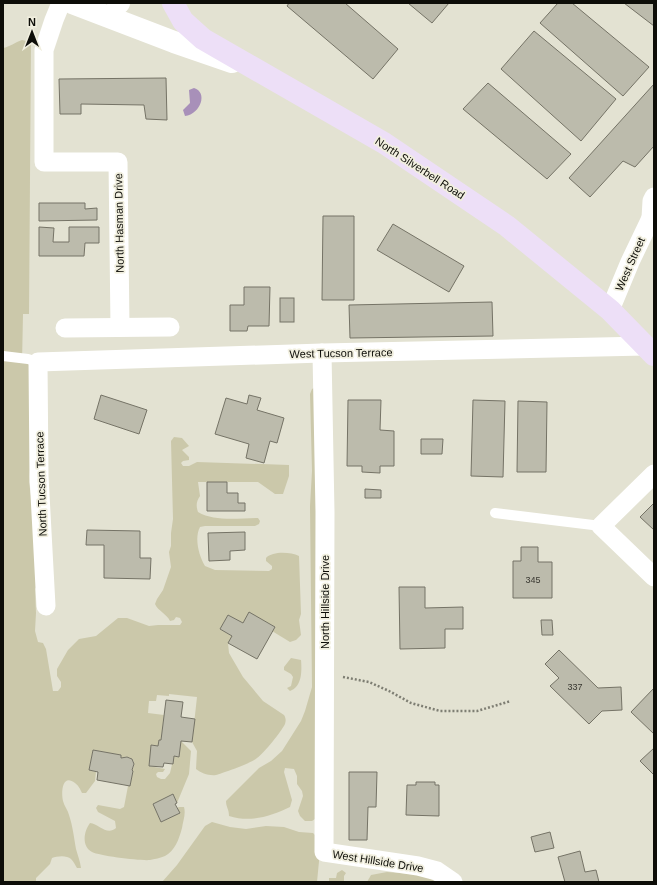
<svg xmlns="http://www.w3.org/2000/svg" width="657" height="885" font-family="Arial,sans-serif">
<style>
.green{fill:#cbc8aa}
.water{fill:#a890b9}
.building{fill:#bcbbac;stroke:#757366}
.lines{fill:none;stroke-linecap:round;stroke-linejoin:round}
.path{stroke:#7e7e73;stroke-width:2.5;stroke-dasharray:2 2;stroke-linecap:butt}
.service{stroke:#fff;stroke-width:10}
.minor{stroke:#fff;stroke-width:19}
.tertiary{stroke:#fff;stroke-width:22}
.secondary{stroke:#eddff7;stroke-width:22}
.labels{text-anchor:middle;stroke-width:3.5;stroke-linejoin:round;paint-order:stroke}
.number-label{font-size:9px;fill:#393831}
.street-label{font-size:11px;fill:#0d0d08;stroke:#f1efdf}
</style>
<rect width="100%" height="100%" fill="#e3e2d2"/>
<g class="green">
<path d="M22,40L31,42L29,314H23L22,363H33V432L29,482L35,524L39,582L35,589L36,613L35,631L38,642L43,643L46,649L53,691H58L61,687V682L57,676V669L68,650L79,639L96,636L118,618H127L149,626L158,625H180L182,622L180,618L176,617L174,620L170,621C167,614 158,611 155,604L157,599L163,590L171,567L169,552L171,546V533L173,519L171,441L174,437L182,438L189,446L182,450L189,457V460L183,461L181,463L183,466H189L197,462L289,465V476L283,494H275L258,482H198L200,496C196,502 196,506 198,512C215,522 239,518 258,518L260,521L259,524L255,526H205L200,527C194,538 199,556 205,566L215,570L269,571L272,569V566L266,561V558C273,551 290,552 299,556L301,614L299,620L301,635L296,640L290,642L272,631L275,627L249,613L243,623L228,615L220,629L232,636L228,643L229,653L243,677L263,701L284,715C286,718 286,721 285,724C281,732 264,753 257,758C252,763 223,773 216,775C209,776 201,773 196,769L197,751L192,742L197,697L169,694V696L157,695L156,701H149L148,713L164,715L161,740H159L158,746L152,745L149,766L165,769L163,772H158L156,774L157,777L161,779H165L170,773L174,756L179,757L181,741L191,751L189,774L177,803L173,794L153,804L161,822L180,813L177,808L179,807H184C186,814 183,821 182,828C179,839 175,851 165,856C161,858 154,859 150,860C141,861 100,856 92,852C81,846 84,831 90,823C99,824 107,836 116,828L115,821L98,812L96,808L98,805L120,809L124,807L128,786H130L133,771L132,770C138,761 130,754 121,758V755L93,750L89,770L96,772L95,781L86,793H82C80,789 79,786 75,783C62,773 61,793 63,801C64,806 68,810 69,815C73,827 74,838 76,849C78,856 80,861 81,868H77C75,865 74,862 71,859C67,855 57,856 52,858L50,864L36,878V882H3V48C10,47 15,42 22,40Z"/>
<path d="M314,388H317L315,819L312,821H305L300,816L298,811L303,796L302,791L297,784V776L294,769L285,768L284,772L292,800L290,807C271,816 251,823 229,816C229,809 226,807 226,801L259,768L271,761L282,751L301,721L305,711L312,687L310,506L312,471L310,394L312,389Z"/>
<path d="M291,658L301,660C302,671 302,687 290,691L287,688L291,686L293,677L291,674L284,670V667Z"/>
<polygon points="212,822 230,827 246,829 266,826 284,827 299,832 313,833 318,838 320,851 317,882 162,882 177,865 205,826"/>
<polygon points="342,870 346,873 344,876 344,882 329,882 329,878 336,878 337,873"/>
<polygon points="387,872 424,875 436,882 367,882 371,875"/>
</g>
<path class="water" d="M194,88C208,92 201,114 185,116L183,110L190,103L189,90Z"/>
<g class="building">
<polygon points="289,3 345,3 398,49 373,79 287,6"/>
<polygon points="408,3 449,3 432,23"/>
<polygon points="558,3 572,3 649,67 623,96 540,23"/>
<polygon points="624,3 654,3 654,26"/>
<polygon points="534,31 616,99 581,141 501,69"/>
<polygon points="166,78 167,120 146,119 144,105 81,104 81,114 60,114 59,79"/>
<polygon points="488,83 571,154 547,179 463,109"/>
<polygon points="654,84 654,146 635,167 623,161 590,197 569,178"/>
<polygon points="39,203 85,203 85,209 97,208 97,220 39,221"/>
<polygon points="323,216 354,216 354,300 322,300"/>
<polygon points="393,224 464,266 449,292 377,250"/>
<polygon points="39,227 54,228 53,242 69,242 69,227 99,227 99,243 85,243 84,256 39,256"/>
<polygon points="244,287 270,287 269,326 248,326 247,331 230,331 230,305 244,305"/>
<rect x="280" y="298" width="14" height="24"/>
<polygon points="492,302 493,336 350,338 349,305"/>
<polygon points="101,395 147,410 139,434 94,419"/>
<polygon points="249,395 261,398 257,410 284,418 277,443 270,441 264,463 246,458 249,444 215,434 226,398 247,404"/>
<polygon points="348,400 381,400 380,430 394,431 394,466 380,466 380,473 362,472 362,466 347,466"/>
<polygon points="473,400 505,401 503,477 471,476"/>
<polygon points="518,401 547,402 546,472 517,472"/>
<polygon points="421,439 443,439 442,454 421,454"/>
<polygon points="207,482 227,482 227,493 238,493 238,503 245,503 245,511 207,511"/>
<polygon points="365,489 381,490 381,498 365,498"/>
<polygon points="654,503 654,530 640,517"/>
<polygon points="87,530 140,531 140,558 151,558 150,579 104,578 104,545 86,545"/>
<polygon points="245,532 245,550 230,551 230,560 209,561 208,533"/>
<polygon points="521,547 538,547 538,562 552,562 552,598 513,598 513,561 521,561"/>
<polygon points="399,587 425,587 425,608 463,607 463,629 445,629 445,648 400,649"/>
<polygon points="249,612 275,627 257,659 228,643 232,636 220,629 228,615 243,623"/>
<polygon points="541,620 552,620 553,635 542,635"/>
<polygon points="559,650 598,688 621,687 622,710 602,711 589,724 550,686 559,678 545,664"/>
<polygon points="654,688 654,734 631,712"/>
<polygon points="166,700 183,702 181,717 195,719 192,742 181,741 179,757 174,756 173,764 164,763 163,767 149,766 151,745 158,746 159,740 161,740"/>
<polygon points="654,748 654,775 640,761"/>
<polygon points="93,750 121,755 121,758 127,757 132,759 134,764 132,770 133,771 130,786 97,780 98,772 89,770"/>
<polygon points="349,772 377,772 376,807 368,807 367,840 349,840"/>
<polygon points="416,782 435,782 435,785 439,785 439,816 406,815 407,785 416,785"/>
<polygon points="173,794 177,803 175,804 180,813 161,822 153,804"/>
<polygon points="550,832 554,848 535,852 531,837"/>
<polygon points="580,851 585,872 596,870 599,882 565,882 558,857"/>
</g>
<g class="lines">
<polyline class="path" points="343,677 369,682 389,691 411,703 440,711 477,711 511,701"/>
<g class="service">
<polyline points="3,356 28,359 38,362"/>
<polyline points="495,513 601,526"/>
</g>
<g class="minor">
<polyline points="61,3 54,20 44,50 44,162 118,162 120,327"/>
<polyline points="651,218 652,201 654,197"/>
<polyline points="610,310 630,262 651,218 654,214"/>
<polyline points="65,328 170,327"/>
<polyline points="322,353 325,512 324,852 418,866 437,871 453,882"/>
<polyline points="654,474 601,526 654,577"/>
<polyline points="46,606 39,476 38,362 322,353 645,346"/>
</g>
<g class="tertiary">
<polyline points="72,3 174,42 232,62"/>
<polyline points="118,3 119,3"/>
</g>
<polyline class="secondary" points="173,3 183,21 203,39 384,143 507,226 610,310 654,355"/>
</g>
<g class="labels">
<g class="number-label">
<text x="533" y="583">345</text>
<text x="575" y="690">337</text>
</g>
<g class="street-label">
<text transform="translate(420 168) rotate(33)" y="4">North Silverbell Road</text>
<text transform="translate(119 223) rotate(-91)" y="4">North Hasman Drive</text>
<text transform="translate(630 264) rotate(-66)" y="4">West Street</text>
<text transform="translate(341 353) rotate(-1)" y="4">West Tucson Terrace</text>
<text transform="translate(41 484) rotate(-92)" y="4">North Tucson Terrace</text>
<text transform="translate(325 602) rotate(-90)" y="4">North Hillside Drive</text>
<text transform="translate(378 861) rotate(9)" y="4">West Hillside Drive</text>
</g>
</g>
<rect width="657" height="885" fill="none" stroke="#0d0d08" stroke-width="8"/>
<g transform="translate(32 32)" stroke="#f1efdf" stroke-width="3" paint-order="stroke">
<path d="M0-3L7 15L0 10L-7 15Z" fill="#0d0d08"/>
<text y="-6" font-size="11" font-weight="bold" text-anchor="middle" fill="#0d0d08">N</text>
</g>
</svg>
